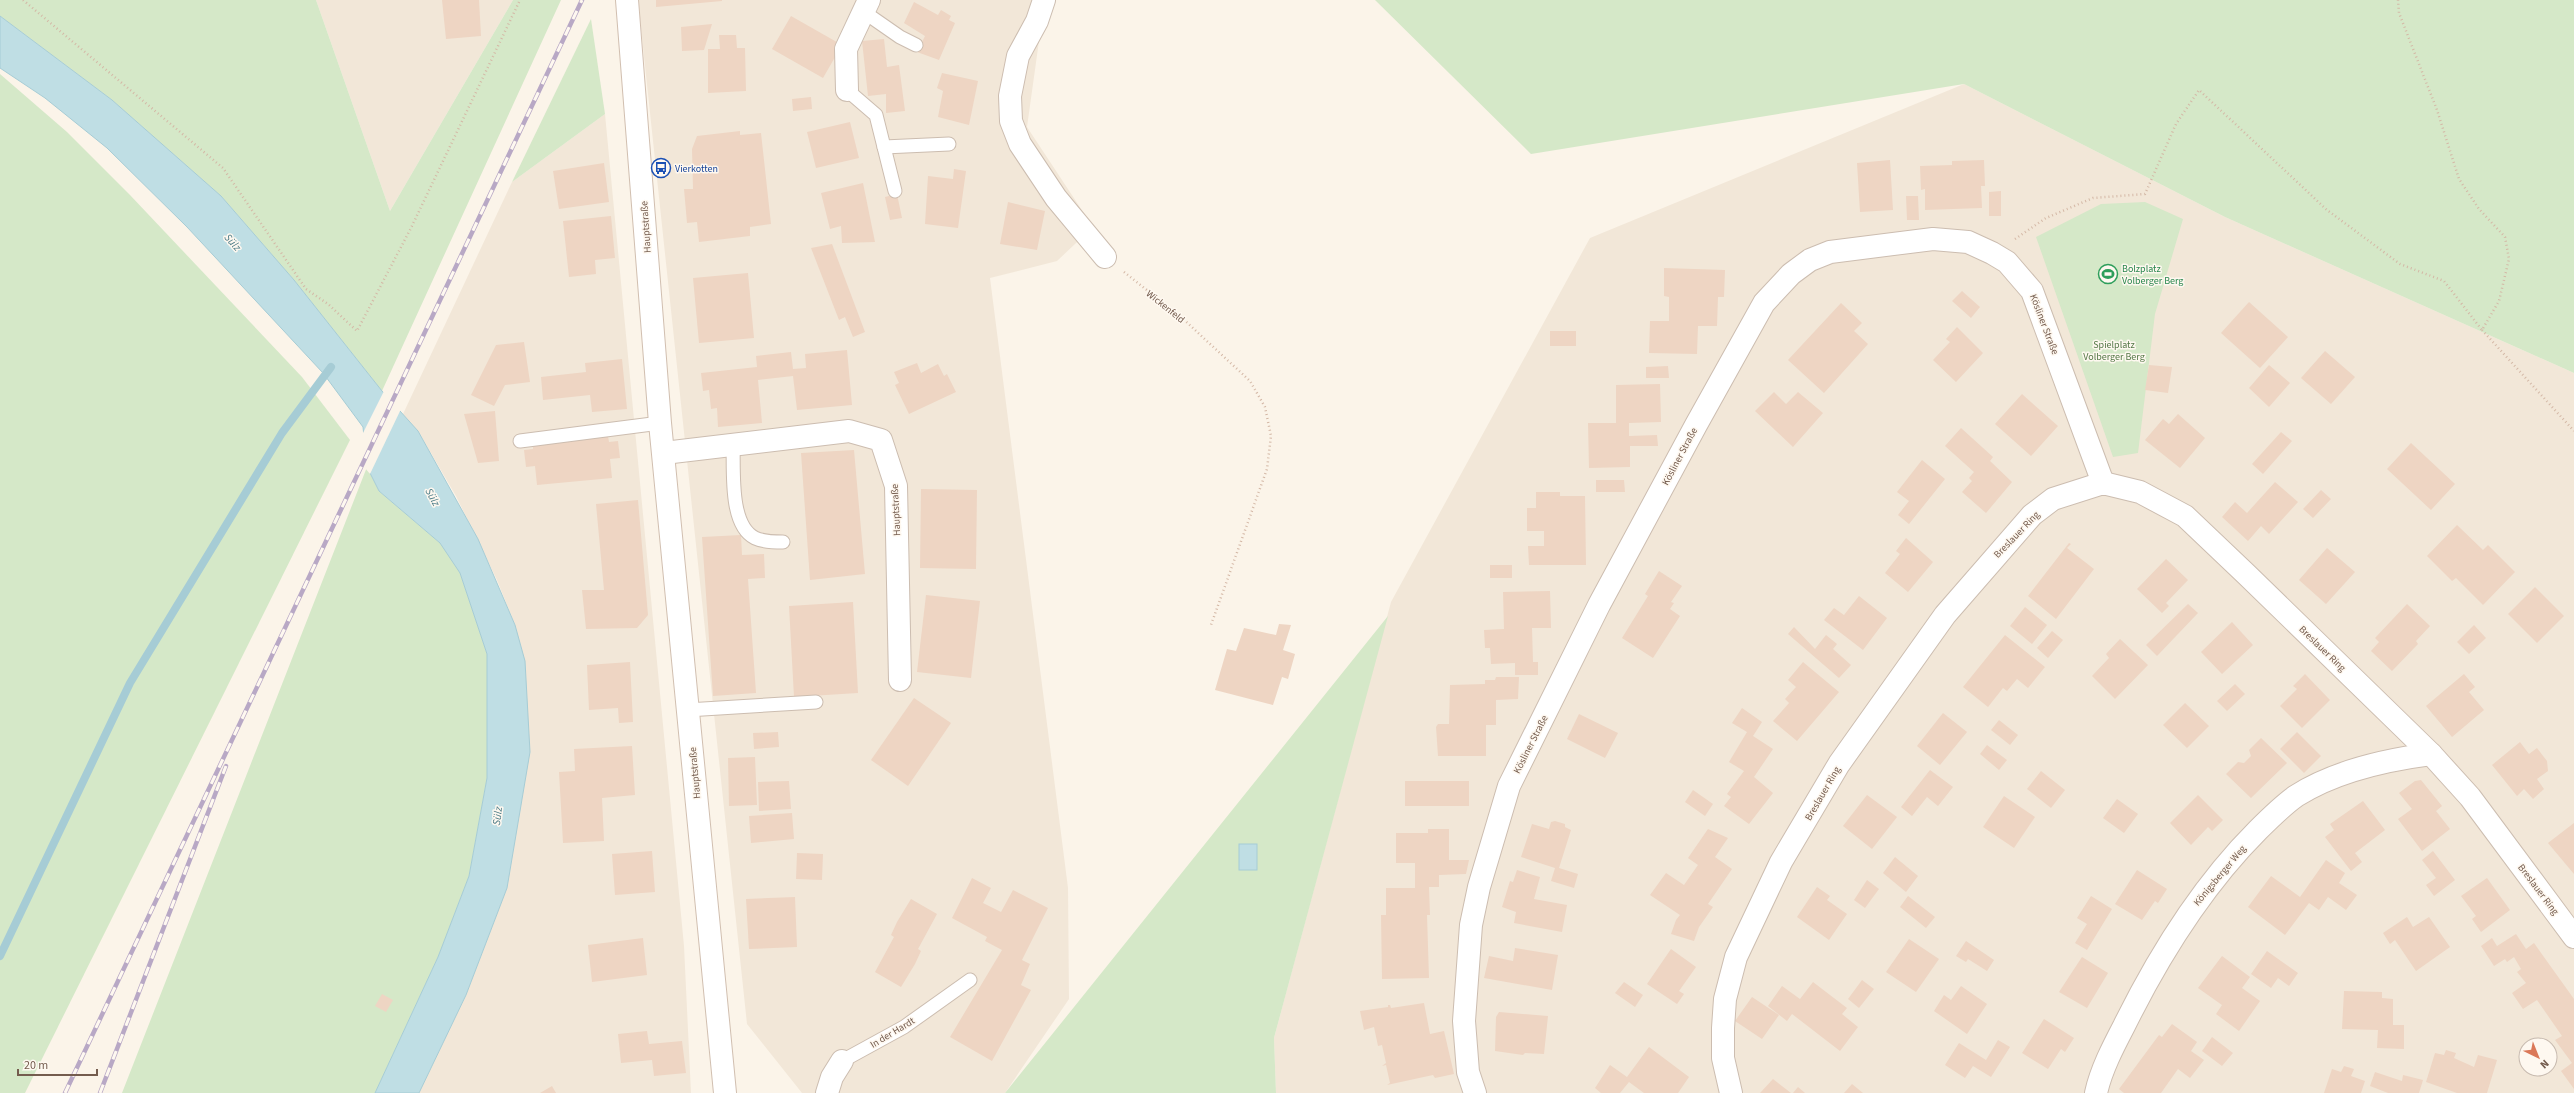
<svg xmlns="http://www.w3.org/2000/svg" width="2574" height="1093" font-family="'Source Sans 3',sans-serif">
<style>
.residential{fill:#f2e7d8;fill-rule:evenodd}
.green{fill:#d5e8c8}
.water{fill:#bfdee4;stroke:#a6ccd5}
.pier{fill:#fbf4e9}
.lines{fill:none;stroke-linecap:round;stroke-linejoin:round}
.stream{stroke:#a6ccd5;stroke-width:8}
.building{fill:#eed5c3}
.service-casing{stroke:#ccbdb0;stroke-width:15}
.minor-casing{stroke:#ccbdb0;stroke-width:24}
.secondary-casing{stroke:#d1bfb0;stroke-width:24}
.path{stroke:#d4b8a6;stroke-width:2.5;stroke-dasharray:1 3;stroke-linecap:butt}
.service{stroke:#fff;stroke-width:13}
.minor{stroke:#fff;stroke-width:22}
.secondary{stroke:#fff;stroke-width:22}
.rail-casing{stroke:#b8a8c5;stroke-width:4.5}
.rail{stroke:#fef8f0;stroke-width:3;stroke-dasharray:9;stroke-linecap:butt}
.labels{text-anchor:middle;stroke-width:3;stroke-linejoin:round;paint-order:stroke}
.transit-label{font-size:10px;fill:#164399;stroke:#fef8f0;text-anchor:start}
.street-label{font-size:10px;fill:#745c4e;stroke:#fef8f0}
.leisure-label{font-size:10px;fill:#27864d;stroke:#fef8f0;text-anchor:start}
.park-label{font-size:10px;fill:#547847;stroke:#fef8f0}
.water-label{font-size:11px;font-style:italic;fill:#4a7a85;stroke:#fef8f0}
</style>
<rect width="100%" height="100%" fill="#fbf4e9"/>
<g class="residential">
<polygon points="316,0 513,0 390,211"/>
<polygon points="638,0 1056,0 1039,41 1027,127 1093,227 1057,261 990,278 1068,888 1069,999 1005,1093 802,1093 747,1024"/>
<path d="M1964,84L2225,217L2574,373V1093H1276L1274,1038L1391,602L1590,238ZM2526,1045H2550V1069H2526Z"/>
<polygon points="605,114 684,946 691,1093 419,1093 466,995 507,888 515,625 497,580 456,496 418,431 403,414 512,182"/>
</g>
<g class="green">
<polygon points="0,0 316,0 390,211 513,0 561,0 382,391 294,280 221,196 112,100 0,16"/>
<polygon points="1375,0 2574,0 2574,373 2225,217 1964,84 1531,154"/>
<polygon points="591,19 605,114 512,182"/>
<polygon points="0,74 67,132 130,195 302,377 350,440 25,1093 0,1093"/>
<polygon points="2145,202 2183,219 2155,314 2138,453 2113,457 2036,237 2101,204"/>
<polygon points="367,467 379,491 440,543 460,573 487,654 487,778 469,876 438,957 375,1093 122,1093"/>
<polygon points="1388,616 1274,1038 1276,1093 1005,1093"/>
</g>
<g class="water">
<polygon points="0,16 112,100 221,196 294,280 382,391 418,431 478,539 515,625 525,661 530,752 507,888 466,995 419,1093 375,1093 438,957 469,876 487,778 487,654 460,573 440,543 379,491 367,467 363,427 323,373 187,227 107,148 45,98 0,68"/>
<rect x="1239" y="844" width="18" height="26"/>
</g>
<polygon class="pier" points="384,391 401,409 370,474 365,468 362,435"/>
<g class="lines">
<polyline class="stream" points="0,956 130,683 282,433 331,367"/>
</g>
<g class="building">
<polygon points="442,0 479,0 481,36 446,39"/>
<polygon points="656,0 722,0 722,1 656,7"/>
<polygon points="914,2 938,15 941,10 951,16 949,20 955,23 939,60 917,52 925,36 904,23"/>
<polygon points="791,16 842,45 823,78 772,49"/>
<polygon points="712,24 704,50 682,51 681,27"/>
<polygon points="719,35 736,35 737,48 745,48 746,91 708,93 708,49 720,49"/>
<polygon points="884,39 887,67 899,65 905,111 886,113 886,94 868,96 862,41"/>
<polygon points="942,73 978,81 969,125 938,117 943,91 937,88"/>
<polygon points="811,97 812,109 793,111 792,99"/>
<polygon points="850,122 859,158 816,168 807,132"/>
<polygon points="740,131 740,135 761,133 771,224 750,227 750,236 699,242 697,222 687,223 684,189 693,189 692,149 697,136"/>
<polygon points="1890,160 1893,210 1860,212 1857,163"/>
<polygon points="1984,160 1985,186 1981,186 1982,208 1925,210 1925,189 1921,190 1920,166 1952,165 1952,161"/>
<polygon points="604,163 609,202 559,209 553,171"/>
<polygon points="954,169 966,171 958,228 925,224 928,176 953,179"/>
<polygon points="863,183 875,242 842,243 841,226 830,229 821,193"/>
<polygon points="2001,191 2001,216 1989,216 1989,192"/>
<polygon points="897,194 902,218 890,220 885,197"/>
<polygon points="1906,196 1918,196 1919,220 1907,220"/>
<polygon points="1008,202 1045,211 1037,250 1000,244"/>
<polygon points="611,216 615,258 595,260 596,274 569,277 563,221"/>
<polygon points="832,244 865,332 853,337 845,317 839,320 811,248"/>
<polygon points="1664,268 1725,270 1724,297 1718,297 1717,326 1698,326 1697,354 1649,353 1650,321 1669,321 1669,297 1664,296"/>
<polygon points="748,273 754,338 699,343 693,278"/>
<polygon points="1962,291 1980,307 1971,318 1952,301"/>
<polygon points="2249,302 2288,337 2260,368 2221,333"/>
<polygon points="1841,303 1862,323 1854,331 1868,344 1824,393 1788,360"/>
<polygon points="1957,327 1983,353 1956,382 1933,360 1950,342 1946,339"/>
<rect x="1550" y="331" width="26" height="15"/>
<polygon points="524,342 530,382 505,385 494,406 471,395 496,345"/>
<polygon points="847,350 852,405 797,410 793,376 758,380 762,423 718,427 717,408 711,409 709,390 703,391 701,373 757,367 756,356 791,352 793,369 806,368 805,354"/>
<polygon points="2325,351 2355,377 2331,404 2301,378"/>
<polygon points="622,359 627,409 592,412 590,395 543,400 541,377 586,372 585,363"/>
<polygon points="917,363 921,373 938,364 944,376 947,374 956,392 909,414 895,385 899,383 894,372"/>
<polygon points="2149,365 2172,367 2168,393 2145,390"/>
<polygon points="2269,365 2290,383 2269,407 2249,388"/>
<polygon points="1668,366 1669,378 1646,378 1646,367"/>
<polygon points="1660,384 1661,422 1629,423 1629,436 1657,435 1658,446 1630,446 1630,467 1589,468 1588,423 1616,423 1616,385"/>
<polygon points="1774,392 1786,404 1798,392 1823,413 1793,447 1755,411"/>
<polygon points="2022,394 2058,426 2031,456 1995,424"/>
<polygon points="495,411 499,461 478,463 464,414"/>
<polygon points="2178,414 2205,438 2180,468 2145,440 2163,419 2169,424"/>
<polygon points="1961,428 1993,457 1990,461 2012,482 1986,513 1962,492 1972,481 1969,478 1974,472 1945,446"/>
<polygon points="2281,432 2292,441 2263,474 2252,464"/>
<polygon points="608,436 609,442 618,441 620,458 610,459 612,478 537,485 535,466 526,467 524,450 533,449 533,444"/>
<polygon points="2411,443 2455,484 2431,510 2387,469"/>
<polygon points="854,450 865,574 810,580 801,453"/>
<polygon points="1922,460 1945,479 1909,524 1898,515 1909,501 1897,492"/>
<polygon points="1596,480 1624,480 1625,492 1596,492"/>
<polygon points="2275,482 2298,502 2269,534 2261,526 2248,541 2222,517 2235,502 2247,513"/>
<polygon points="921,489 977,490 976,569 920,568"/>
<polygon points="2321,490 2331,499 2313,518 2303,509"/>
<polygon points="1536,492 1560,492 1560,496 1585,496 1586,565 1529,565 1528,546 1544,546 1544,531 1527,531 1527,508 1536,508"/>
<polygon points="638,500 648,615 637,628 586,629 582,590 604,590 596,504"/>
<polygon points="2457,525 2483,550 2488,545 2515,572 2483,605 2456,578 2452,581 2427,556"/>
<polygon points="741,535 742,555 764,554 765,578 748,579 756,693 713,696 702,537"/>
<polygon points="1906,538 1933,562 1908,592 1885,573 1900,554 1896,551"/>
<polygon points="2069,543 2071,544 2067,548 2094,569 2056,619 2028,596"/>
<polygon points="2327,548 2355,572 2326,604 2299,580"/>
<polygon points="2166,559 2188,580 2166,603 2169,606 2162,613 2137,589"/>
<rect x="1490" y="565" width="22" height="13"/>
<polygon points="1659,571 1682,586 1671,602 1674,603 1670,609 1680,616 1653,658 1622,638 1648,596 1645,594"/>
<polygon points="2535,587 2564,616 2537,643 2508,614"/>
<polygon points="1550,591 1551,628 1532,628 1533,662 1538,662 1538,675 1515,675 1515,663 1491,664 1490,648 1485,648 1484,630 1504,629 1503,592"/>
<polygon points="926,595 980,601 971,678 917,672"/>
<polygon points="1859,596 1887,618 1863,650 1824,620 1834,608 1844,615"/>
<polygon points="853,602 858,693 794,697 789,606"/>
<polygon points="2188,604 2198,613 2157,656 2146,645"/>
<polygon points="2407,604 2430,626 2416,641 2418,644 2392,671 2371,651 2379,642 2375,638"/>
<polygon points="2025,607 2047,625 2032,644 2010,626"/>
<polygon points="2232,622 2253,645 2222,674 2201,652"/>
<polygon points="1279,624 1291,625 1283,650 1295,654 1288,679 1282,677 1273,705 1215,690 1227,649 1236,651 1244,628 1276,635"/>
<polygon points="2474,625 2486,638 2469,654 2457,642"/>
<polygon points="1794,627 1815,649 1826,635 1837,644 1833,649 1851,665 1839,678 1788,634"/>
<polygon points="2052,631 2063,640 2048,658 2037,648"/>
<polygon points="2005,635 2045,667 2028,688 2017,679 2007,691 2003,688 1988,707 1963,687"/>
<polygon points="2120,639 2148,665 2115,699 2092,676 2109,658 2106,654"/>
<polygon points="630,662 633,722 619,723 618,708 589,710 587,665"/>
<polygon points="1803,662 1839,692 1797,741 1773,721 1789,703 1785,699 1796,687 1788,680"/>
<polygon points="2305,674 2330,700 2302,728 2280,706 2297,689 2293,686"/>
<polygon points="2464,674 2475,687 2469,692 2484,710 2452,737 2426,706"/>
<polygon points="1496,677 1519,677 1518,699 1496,700 1496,725 1486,725 1486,756 1438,756 1436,727 1438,724 1449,724 1450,685 1485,684 1485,680 1495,680"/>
<polygon points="2235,684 2245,694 2227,711 2217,701"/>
<polygon points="914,698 951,723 908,786 871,760"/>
<polygon points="2185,703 2209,726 2187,748 2163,725"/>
<polygon points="1742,708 1762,722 1753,736 1773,749 1754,777 1773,793 1749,824 1724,806 1731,797 1727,794 1744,771 1729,762 1747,732 1732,723"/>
<polygon points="1943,713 1967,732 1940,765 1917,746"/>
<polygon points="1579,714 1618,733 1605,758 1567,739"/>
<polygon points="1999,720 2018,735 2010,745 1991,730"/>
<polygon points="778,732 779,747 754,749 753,733"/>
<polygon points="2297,732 2321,756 2304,773 2280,749"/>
<polygon points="2261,738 2287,763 2251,798 2226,774 2238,762 2244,763 2251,756 2249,750"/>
<polygon points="2520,742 2529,754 2537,748 2547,761 2548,771 2537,779 2544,789 2533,799 2524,789 2517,796 2492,765"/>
<polygon points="1987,745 2007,760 1999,770 1980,754"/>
<polygon points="632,746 635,795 602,798 604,841 563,843 559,772 575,771 574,749"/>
<polygon points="755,757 757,805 729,806 728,758"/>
<polygon points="1930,770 1953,787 1938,806 1927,797 1912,816 1901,807"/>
<polygon points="2041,771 2065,790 2051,808 2027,789"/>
<polygon points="2421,780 2442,806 2436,811 2450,829 2422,851 2398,819 2412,809 2399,793 2415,781"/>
<polygon points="789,781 791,809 759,811 758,782"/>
<rect x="1405" y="781" width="64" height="25"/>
<polygon points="1693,790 1713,804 1705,816 1685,802"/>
<polygon points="1867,795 1897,817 1872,849 1843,826"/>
<polygon points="2198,795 2223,820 2212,831 2208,827 2191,845 2170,823"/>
<polygon points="2004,796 2035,817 2014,848 1983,827"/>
<polygon points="2117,799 2138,814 2124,833 2103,818"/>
<polygon points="2363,801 2385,830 2355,853 2362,862 2351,871 2325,837 2334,830 2330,824"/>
<polygon points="792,813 794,839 751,843 749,816"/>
<polygon points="1555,821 1565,824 1565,827 1571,830 1559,868 1578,874 1574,888 1551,881 1555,868 1521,857 1532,824 1549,829 1551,822"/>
<polygon points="2574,823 2574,874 2548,843"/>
<polygon points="1428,829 1449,829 1449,860 1469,860 1466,874 1439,875 1439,887 1429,887 1430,915 1427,915 1429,978 1382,979 1381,915 1386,915 1386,888 1415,888 1415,863 1396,863 1396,833 1428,833"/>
<polygon points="1708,829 1728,838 1715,857 1732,869 1708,904 1713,907 1699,927 1694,941 1671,934 1676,920 1680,915 1650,895 1666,873 1684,885 1698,865 1688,858"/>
<polygon points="652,851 655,892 615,895 612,854"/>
<polygon points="2433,851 2455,880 2434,896 2426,885 2436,878 2422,860"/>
<polygon points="797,853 823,854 822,880 796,879"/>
<polygon points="1895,857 1918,876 1906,892 1883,873"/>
<polygon points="2326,860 2345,873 2339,883 2357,895 2346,910 2328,897 2319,910 2309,903 2285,935 2248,907 2271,876 2300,897"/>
<polygon points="1517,870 1540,877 1534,899 1567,905 1562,932 1514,923 1516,912 1502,907 1510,881 1513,882"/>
<polygon points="2137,870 2167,889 2158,903 2155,901 2142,920 2115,904"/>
<polygon points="972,878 991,888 983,903 1001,912 1013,890 1048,908 1022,960 1030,964 1021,985 1031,990 992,1061 950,1037 1002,950 985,941 987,937 952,918"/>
<polygon points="2487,878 2510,910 2481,932 2472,919 2476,916 2461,896"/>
<polygon points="1867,880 1879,889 1865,908 1854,900"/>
<polygon points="1817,887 1830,896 1827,900 1847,914 1829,940 1797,917"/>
<polygon points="1908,896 1935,917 1926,928 1900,907"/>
<polygon points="2091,896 2112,909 2087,950 2075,943 2087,924 2077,918"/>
<polygon points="795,897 797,947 749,949 746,899"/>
<polygon points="911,899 937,914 918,949 921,951 915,964 901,987 875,972 894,937 891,935 897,922"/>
<polygon points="2407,917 2413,927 2429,917 2450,947 2416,971 2395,940 2390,944 2383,933"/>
<polygon points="2516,934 2526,949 2534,943 2574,999 2574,1089 2561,1071 2572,1063 2555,1040 2562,1036 2537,1000 2523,1009 2512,993 2526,983 2517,972 2521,969 2514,957 2507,962 2505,959 2494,966 2481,946 2492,938 2497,946"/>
<polygon points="643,938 647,975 592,982 588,945"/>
<polygon points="1909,939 1939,959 1916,992 1886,972"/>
<polygon points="1966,941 1994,960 1987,971 1968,959 1966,962 1956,956"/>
<polygon points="1515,948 1558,955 1552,990 1484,978 1489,956 1513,961"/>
<polygon points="1671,949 1696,967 1679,991 1684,994 1677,1004 1647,984"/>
<polygon points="2267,951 2298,973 2289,986 2278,978 2271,988 2251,974"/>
<polygon points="2222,956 2250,977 2242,988 2260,1001 2239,1031 2216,1014 2222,1005 2198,988"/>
<polygon points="2082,957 2108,973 2087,1008 2059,992"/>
<polygon points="1862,980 1874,989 1859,1008 1848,999"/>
<polygon points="1624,982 1643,995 1635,1007 1615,993"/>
<polygon points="1813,982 1847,1008 1842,1014 1858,1027 1840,1051 1792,1014 1787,1021 1768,1006 1782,986 1800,999"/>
<polygon points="1961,986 1987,1004 1967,1034 1934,1011 1944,995 1951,1000"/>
<polygon points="2344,991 2382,992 2382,998 2393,999 2393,1025 2404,1025 2404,1049 2377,1048 2378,1030 2342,1029"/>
<polygon points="382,994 393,1000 386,1012 375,1006"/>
<polygon points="1752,997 1779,1015 1762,1039 1735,1021"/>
<polygon points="1424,1003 1430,1034 1444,1031 1454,1074 1435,1078 1433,1075 1387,1085 1390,1083 1386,1065 1382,1066 1386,1063 1382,1045 1378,1046 1374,1027 1364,1030 1360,1011 1388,1007 1388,1005 1390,1005 1391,1008"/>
<polygon points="1499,1012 1548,1016 1544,1054 1525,1053 1523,1055 1495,1051 1496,1017"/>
<polygon points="2044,1019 2074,1038 2065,1052 2061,1049 2048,1069 2022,1053"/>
<polygon points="2172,1024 2197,1042 2191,1051 2204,1060 2190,1078 2178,1069 2161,1093 2124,1093 2119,1089 2159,1035 2162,1037"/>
<polygon points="647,1031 649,1044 682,1041 686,1073 654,1076 652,1060 621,1063 618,1034"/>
<polygon points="2212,1037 2233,1053 2222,1066 2202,1051"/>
<polygon points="1998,1040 2010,1047 1991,1077 1973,1066 1965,1078 1945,1065 1959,1043 1986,1060"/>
<polygon points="1649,1047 1689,1077 1678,1093 1644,1093 1629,1082 1620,1093 1601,1093 1595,1088 1610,1065 1627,1077"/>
<polygon points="2446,1050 2456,1053 2454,1058 2474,1067 2478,1055 2497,1060 2487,1093 2457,1093 2426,1082 2435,1053 2444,1055"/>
<polygon points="2344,1066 2354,1069 2351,1076 2365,1081 2361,1093 2324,1093 2332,1069 2341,1072"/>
<polygon points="2375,1072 2402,1081 2403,1075 2423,1080 2419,1093 2388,1093 2370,1086"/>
<polygon points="1773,1079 1791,1093 1760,1093"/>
<polygon points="1852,1084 1863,1093 1844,1093"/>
<polygon points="552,1086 556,1093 540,1093"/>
<polygon points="1798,1087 1805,1093 1793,1093"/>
</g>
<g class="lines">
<g class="service-casing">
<g id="service">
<polyline points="864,12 900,37 916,45"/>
<polyline points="847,90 876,115 884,147 949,144"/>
<polyline points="884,147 895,191"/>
<polyline points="520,441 660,423"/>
<path d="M733,445C734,470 729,525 755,538C763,542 774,542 783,542"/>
<polyline points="687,710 816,702"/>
<polyline points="842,1061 904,1027 970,980"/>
</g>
</g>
<g class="minor-casing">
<g id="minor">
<polyline points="1044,0 1037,21 1018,56 1010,96 1011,121 1020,144 1056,198 1105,257"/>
<polyline points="847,90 846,49 869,0"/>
<polyline points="664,453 849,431 881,440 896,486 900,680"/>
<polyline points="827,1093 832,1077 842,1061"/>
<polyline points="1475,1093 1468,1072 1464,1021 1471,925 1479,887 1509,786 1599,605 1696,425 1764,303 1791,274 1810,260 1830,252 1933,239 1968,242 1992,253 2007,262 2032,291 2103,483"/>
<polyline points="1731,1093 1723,1058 1723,1028 1725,999 1736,957 1781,862 1839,764 1945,615 2032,515 2053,499 2103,483 2140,492 2185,516 2246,574 2431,754 2470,797 2574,937"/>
<path d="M2096,1093C2101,1070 2113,1047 2124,1026C2159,955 2201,887 2258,830C2270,818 2282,806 2296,796C2335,771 2385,760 2431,754"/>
</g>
</g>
<g class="secondary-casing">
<polyline id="secondary" points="627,0 660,423 725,1093"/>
</g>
<g class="path">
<polyline points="23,0 223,168 306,289 328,304 357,331 411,228 520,0"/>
<polyline points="2015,239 2046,218 2093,198 2145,194 2176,124 2199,90 2327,210 2400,264 2444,281 2482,330 2499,301 2509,259 2505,237 2479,209 2459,179 2437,110 2399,13 2398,0"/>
<polyline points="1124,272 1181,317 1250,381 1265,407 1271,436 1267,469 1211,625"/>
<polyline points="2482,330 2574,431"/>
</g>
<use href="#service" class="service"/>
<use href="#minor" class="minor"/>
<use href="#secondary" class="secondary"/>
<g class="rail-casing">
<g id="rail">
<polyline points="65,1093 582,0"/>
<polyline points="100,1093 226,766"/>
</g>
</g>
<use href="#rail" class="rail"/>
</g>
<defs>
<g id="bus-ring" transform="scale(1)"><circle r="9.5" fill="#fef8f0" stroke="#1a4fb4" stroke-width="1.5"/><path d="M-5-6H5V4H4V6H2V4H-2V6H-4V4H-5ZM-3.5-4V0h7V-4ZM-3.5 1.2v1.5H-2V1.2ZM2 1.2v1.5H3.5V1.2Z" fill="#1a4fb4"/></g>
<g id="stadium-ring" transform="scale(1)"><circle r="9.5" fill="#fef8f0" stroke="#2e9e5b" stroke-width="1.5"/><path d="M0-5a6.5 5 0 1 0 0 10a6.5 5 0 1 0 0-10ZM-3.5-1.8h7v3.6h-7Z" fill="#2e9e5b"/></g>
</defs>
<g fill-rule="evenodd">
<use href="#bus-ring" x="661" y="168"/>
<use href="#stadium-ring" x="2108" y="274"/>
</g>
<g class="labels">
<g class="transit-label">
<text x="675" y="172">Vierkotten</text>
</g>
<g class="street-label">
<text transform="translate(645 227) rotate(-94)" y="4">Hauptstraße</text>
<text transform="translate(1166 306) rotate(39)" y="4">Wickenfeld</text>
<text transform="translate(2045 324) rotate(69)" y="4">Kösliner Straße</text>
<text transform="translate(1679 456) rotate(-62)" y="4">Kösliner Straße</text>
<text transform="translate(895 510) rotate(-93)" y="4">Hauptstraße</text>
<text transform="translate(2016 534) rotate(-46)" y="4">Breslauer Ring</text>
<text transform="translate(2323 648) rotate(44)" y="4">Breslauer Ring</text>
<text transform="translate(1530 744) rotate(-63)" y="4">Kösliner Straße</text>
<text transform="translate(694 773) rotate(-95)" y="4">Hauptstraße</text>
<text transform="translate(1822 793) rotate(-60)" y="4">Breslauer Ring</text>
<text transform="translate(2219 875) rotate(-50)" y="4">Königsberger Weg</text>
<text transform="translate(2539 889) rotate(53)" y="4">Breslauer Ring</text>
<text transform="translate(892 1032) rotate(-31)" y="4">In der Hardt</text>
</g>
<g class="leisure-label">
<text x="2122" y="272">Bolzplatz<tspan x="2122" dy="12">Volberger Berg</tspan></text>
</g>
<g class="park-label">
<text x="2114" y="348">Spielplatz<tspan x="2114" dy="12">Volberger Berg</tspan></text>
</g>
<g class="water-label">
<text transform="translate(233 242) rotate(48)" y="4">Sülz</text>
<text transform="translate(433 497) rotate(61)" y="4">Sülz</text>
<text transform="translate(497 816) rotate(-82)" y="4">Sülz</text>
</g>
</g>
<g transform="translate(2538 1057) rotate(137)"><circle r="19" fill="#fef8f0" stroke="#c7baaf"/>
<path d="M0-3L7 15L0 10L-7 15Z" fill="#db7858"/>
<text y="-6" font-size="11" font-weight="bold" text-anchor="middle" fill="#745c4e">N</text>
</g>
<path d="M18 1069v6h79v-6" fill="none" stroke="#745c4e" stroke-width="2"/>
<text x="24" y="1069" font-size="12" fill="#745c4e" stroke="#fef8f0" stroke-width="3" paint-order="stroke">20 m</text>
</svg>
